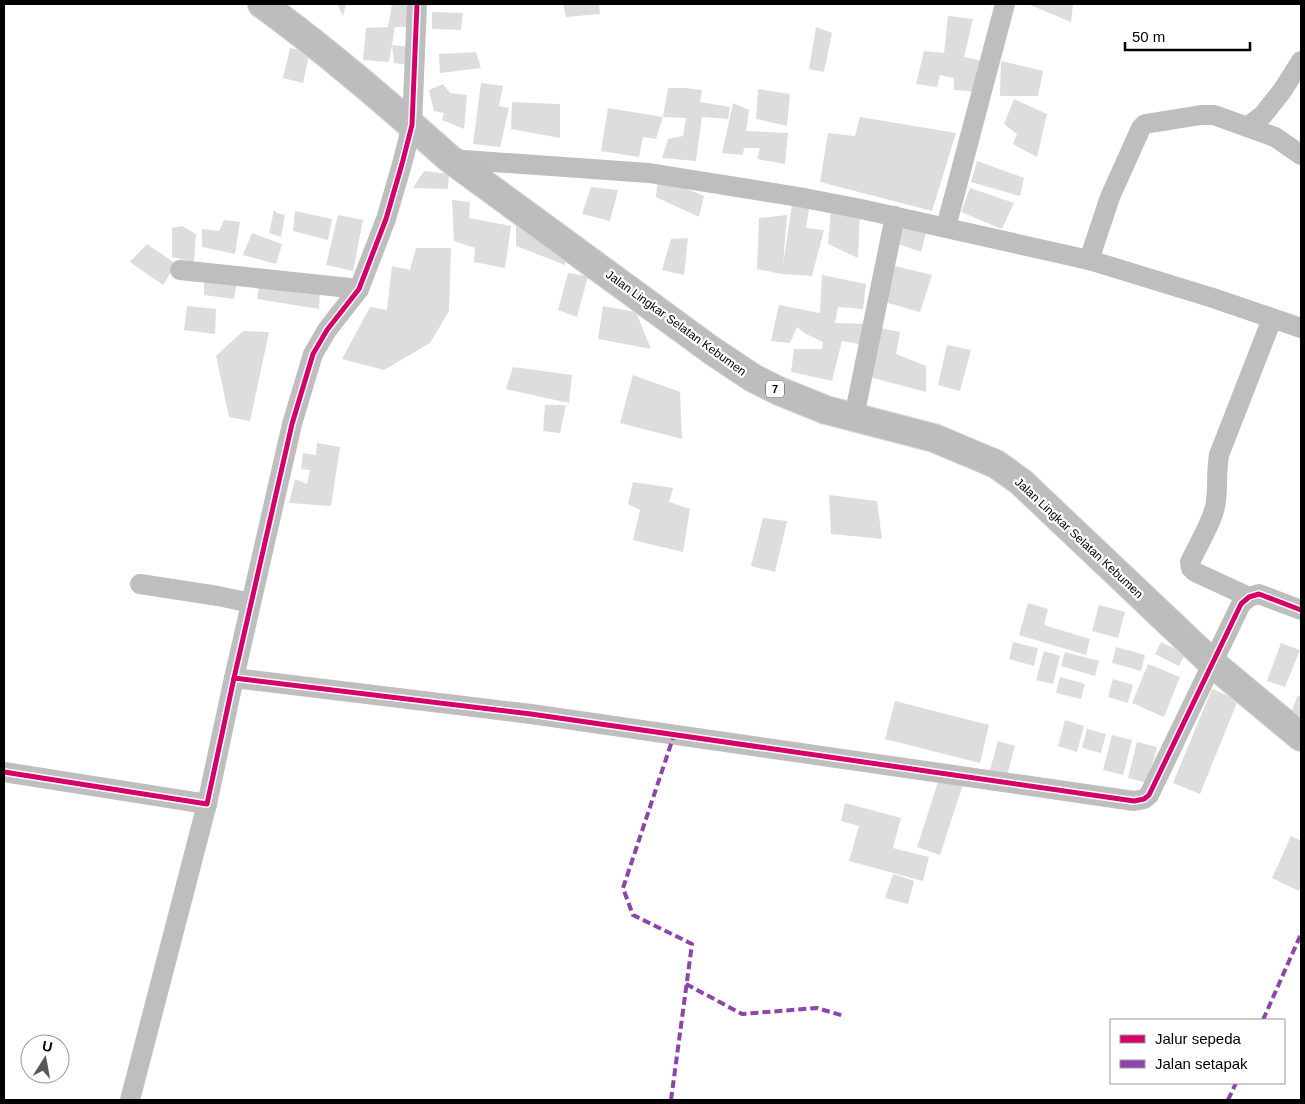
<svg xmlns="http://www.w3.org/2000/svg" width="1305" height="1104" font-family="Helvetica,sans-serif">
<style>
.building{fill:#ddd}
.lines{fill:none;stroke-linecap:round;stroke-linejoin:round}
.highway-casing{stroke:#dbdbdb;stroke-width:30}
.minor{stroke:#bebebe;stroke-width:20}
.highway{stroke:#bdbdbd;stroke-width:28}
.quiet{stroke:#8e44ad;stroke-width:4;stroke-dasharray:8 4;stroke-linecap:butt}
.cycleway-casing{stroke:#fff;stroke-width:8}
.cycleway{stroke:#d6006c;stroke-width:5}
.labels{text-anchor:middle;stroke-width:4.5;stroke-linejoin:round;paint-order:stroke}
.shield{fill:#fff;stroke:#4c4c4c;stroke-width:1}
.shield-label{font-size:11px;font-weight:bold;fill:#000}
.street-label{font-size:12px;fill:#000;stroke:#fff}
</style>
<rect width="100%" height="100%" fill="#fff"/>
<g class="building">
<polygon points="337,4 346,4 343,16"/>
<polygon points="392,4 415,4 409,27 395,27 392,45 414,47 410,65 394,63 392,45 389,62 363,60 366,28 388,27"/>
<polygon points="563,4 599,4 600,14 566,17"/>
<polygon points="1028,4 1073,4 1071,22"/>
<polygon points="432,12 463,13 461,30 432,29"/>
<polygon points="948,16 973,19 964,57 988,62 980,92 954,90 954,78 940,75 937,87 916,84 924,51 944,53"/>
<polygon points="816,27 832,33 824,72 809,69"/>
<polygon points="290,48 310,52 303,83 283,78"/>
<polygon points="476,52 481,68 440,73 439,54"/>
<polygon points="1001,61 1043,71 1038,96 1000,96"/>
<polygon points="481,83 503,86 499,106 509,108 500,147 473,144"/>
<polygon points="443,84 450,93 467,95 464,129 442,120 444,113 434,111 429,90"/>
<polygon points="668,88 685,88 702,90 700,102 730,107 728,119 702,117 696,161 662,158 668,139 683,136 686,118 663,117 656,139 643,137 639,157 601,151 608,108 663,117"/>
<polygon points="758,89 790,94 787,126 756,119"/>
<polygon points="1014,99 1047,114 1037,157 1013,144 1017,134 1004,124"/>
<polygon points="512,102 560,104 560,138 511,129"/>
<polygon points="733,103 749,110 746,131 788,133 785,164 757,159 760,148 744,148 743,155 722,153"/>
<polygon points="860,117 956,133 932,211 820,182 828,133 855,136"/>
<polygon points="977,161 1024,178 1020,196 971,182"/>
<polygon points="424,171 449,174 448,189 413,188"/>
<polygon points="658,177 704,196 699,217 656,197"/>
<polygon points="591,187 618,190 610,221 582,214"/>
<polygon points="970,188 1014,203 1002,229 961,212"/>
<polygon points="452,200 470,202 469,218 511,226 505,268 474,262 475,248 454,241"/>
<polygon points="792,204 809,209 806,228 824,230 812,276 782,274 757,269 759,218 787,215 783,265"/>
<polygon points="274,210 277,213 285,215 281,237 269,233"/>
<polygon points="831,210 860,214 858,258 828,244"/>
<polygon points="295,211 332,219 328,240 293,231"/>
<polygon points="338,215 363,220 353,271 326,265"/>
<polygon points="224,220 240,222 235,254 202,247 202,229 219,231"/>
<polygon points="182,226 196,234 194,262 172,257 172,228"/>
<polygon points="516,226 541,231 567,249 565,265 516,246"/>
<polygon points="898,228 926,233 921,252 895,243"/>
<polygon points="252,233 282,244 276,264 243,255"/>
<polygon points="688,238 684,275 662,270 671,239"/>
<polygon points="147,244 176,264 163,285 130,262"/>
<polygon points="416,248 451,248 449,311 430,343 384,370 342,359 370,307 387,310 392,266 410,270"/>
<polygon points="891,265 932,275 920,312 881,301"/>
<polygon points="568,273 588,276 577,317 558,310"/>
<polygon points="822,275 866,284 863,309 838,307 835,323 869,324 865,345 842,341 832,381 791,372 794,349 822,349 823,342 806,334 797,327 790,343 771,341 779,305 820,313"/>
<polygon points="204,278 237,281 234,299 204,295"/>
<polygon points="260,281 320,290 319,309 257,299"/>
<polygon points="187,306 216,309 215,334 184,330"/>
<polygon points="603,306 636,312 651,349 598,339"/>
<polygon points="880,328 900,332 896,354 926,366 926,392 870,377"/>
<polygon points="243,331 269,332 250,421 229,417 216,356"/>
<polygon points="947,345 971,350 960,391 938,385"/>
<polygon points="513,367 572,375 569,403 506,389"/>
<polygon points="633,375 680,392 682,439 620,423"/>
<polygon points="545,405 566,405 560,433 543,431"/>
<polygon points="317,443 340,447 331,506 289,503 295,479 307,484 310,470 301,469 303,453 316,455"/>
<polygon points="633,482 673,488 669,502 690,509 683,552 633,540 640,510 628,504"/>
<polygon points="829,495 877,501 882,539 831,534"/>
<polygon points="763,518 787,521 775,572 751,566"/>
<polygon points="1028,603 1048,609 1044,625 1090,639 1086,655 1019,635"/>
<polygon points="1099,605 1125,612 1118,638 1092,631"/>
<polygon points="1013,642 1038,648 1034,666 1009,659"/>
<polygon points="1161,642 1185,654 1179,666 1155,654"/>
<polygon points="1281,643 1300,650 1285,687 1267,681"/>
<polygon points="1116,647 1145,655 1141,671 1112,663"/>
<polygon points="1044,651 1060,656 1053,684 1036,680"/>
<polygon points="1065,652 1099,661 1095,676 1061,666"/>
<polygon points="1148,664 1180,677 1164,717 1132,703"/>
<polygon points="1060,677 1085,684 1081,699 1056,693"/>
<polygon points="1113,679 1133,685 1128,703 1108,697"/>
<polygon points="1212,689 1238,700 1200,794 1173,783"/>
<polygon points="1298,695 1301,697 1301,719 1290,715"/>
<polygon points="895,701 989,725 980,763 885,739"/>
<polygon points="1065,720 1084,726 1077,752 1058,746"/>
<polygon points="1087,729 1106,734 1101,753 1082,748"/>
<polygon points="1112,735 1132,740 1123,775 1103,770"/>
<polygon points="998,741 1015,746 1007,775 990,770"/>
<polygon points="1137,742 1157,747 1147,783 1128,778"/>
<polygon points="940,776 963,784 940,855 917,847"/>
<polygon points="845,803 901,818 893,848 929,857 923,881 849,861 859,826 841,821"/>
<polygon points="1291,836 1301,841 1301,886 1299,891 1272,878"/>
<polygon points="893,874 914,881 908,904 885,898"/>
</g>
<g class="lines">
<g class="highway-casing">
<path id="highway" d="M262,4C327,51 389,105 450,159L711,350L753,378L779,391L826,410L934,438L996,464L1021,482L1212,663L1301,737"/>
</g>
<g class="minor">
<polyline points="1247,127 1263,115 1282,91 1301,61"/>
<polyline points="450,159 649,173 799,197 861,209 1089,260 1213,298 1301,328"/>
<polyline points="946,227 1005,4"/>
<polyline points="1089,260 1110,197 1141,128 1145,124 1201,115 1214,115 1275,137 1301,155"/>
<polyline points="180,270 359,289"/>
<polyline points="854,417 895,216"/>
<polyline points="140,584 218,596 251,603"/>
<path d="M1249,597L1195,572L1191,568L1190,562C1197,547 1215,517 1216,501C1218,485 1216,473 1219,455L1272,319"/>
<polyline points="234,678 531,714 1134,801 1144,799 1149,795 1241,604 1249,597 1259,594 1301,610"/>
<polyline points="4,772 207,804 234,678 292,424 313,354 327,330 359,289 386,219 402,164 412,125 417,4"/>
<polyline points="130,1100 207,804"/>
</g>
<use href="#highway" class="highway"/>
<g class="quiet">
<polyline points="686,984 742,1014 817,1008 844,1016"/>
<polyline points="1263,1020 1301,934"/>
<polyline points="671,1100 692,944 633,915 623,888 674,735"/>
<polyline points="1228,1100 1236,1083"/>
</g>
<g class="cycleway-casing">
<g id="cycleway">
<polyline points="234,678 531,714 1134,801 1144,799 1149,795 1241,604 1249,597 1259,594 1301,610"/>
<polyline points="4,772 207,804 234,678 292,424 313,354 327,330 359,289 386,219 402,164 412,125 417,4"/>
</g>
</g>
<use href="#cycleway" class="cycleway"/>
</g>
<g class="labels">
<rect class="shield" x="766" y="380.5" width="18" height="17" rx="4"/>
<g class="shield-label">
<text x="775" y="393">7</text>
</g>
<g class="street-label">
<text transform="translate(676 323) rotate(36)" y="4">Jalan Lingkar Selatan Kebumen</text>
<text transform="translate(1079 538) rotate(43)" y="4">Jalan Lingkar Selatan Kebumen</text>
</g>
</g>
<rect width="1305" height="1104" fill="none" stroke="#000000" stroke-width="10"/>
<rect x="1110" y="1019" width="175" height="65" fill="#ffffff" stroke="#999999"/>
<rect x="1120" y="1035" width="25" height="8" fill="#d6006c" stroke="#999999"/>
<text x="1155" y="1044" font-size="15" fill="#000000">Jalur sepeda</text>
<rect x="1120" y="1060" width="25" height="8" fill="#8e44ad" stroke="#999999"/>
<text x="1155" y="1069" font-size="15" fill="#000000">Jalan setapak</text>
<g transform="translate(45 1059) rotate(11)"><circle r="24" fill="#ffffff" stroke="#999999"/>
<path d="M0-4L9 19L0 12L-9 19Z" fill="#595959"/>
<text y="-8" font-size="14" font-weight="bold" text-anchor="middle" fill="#000000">U</text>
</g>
<path d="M1125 42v8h125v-8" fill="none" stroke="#000000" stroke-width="2.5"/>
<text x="1132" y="42" font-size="15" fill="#000000" stroke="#ffffff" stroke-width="4" paint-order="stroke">50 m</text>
</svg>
